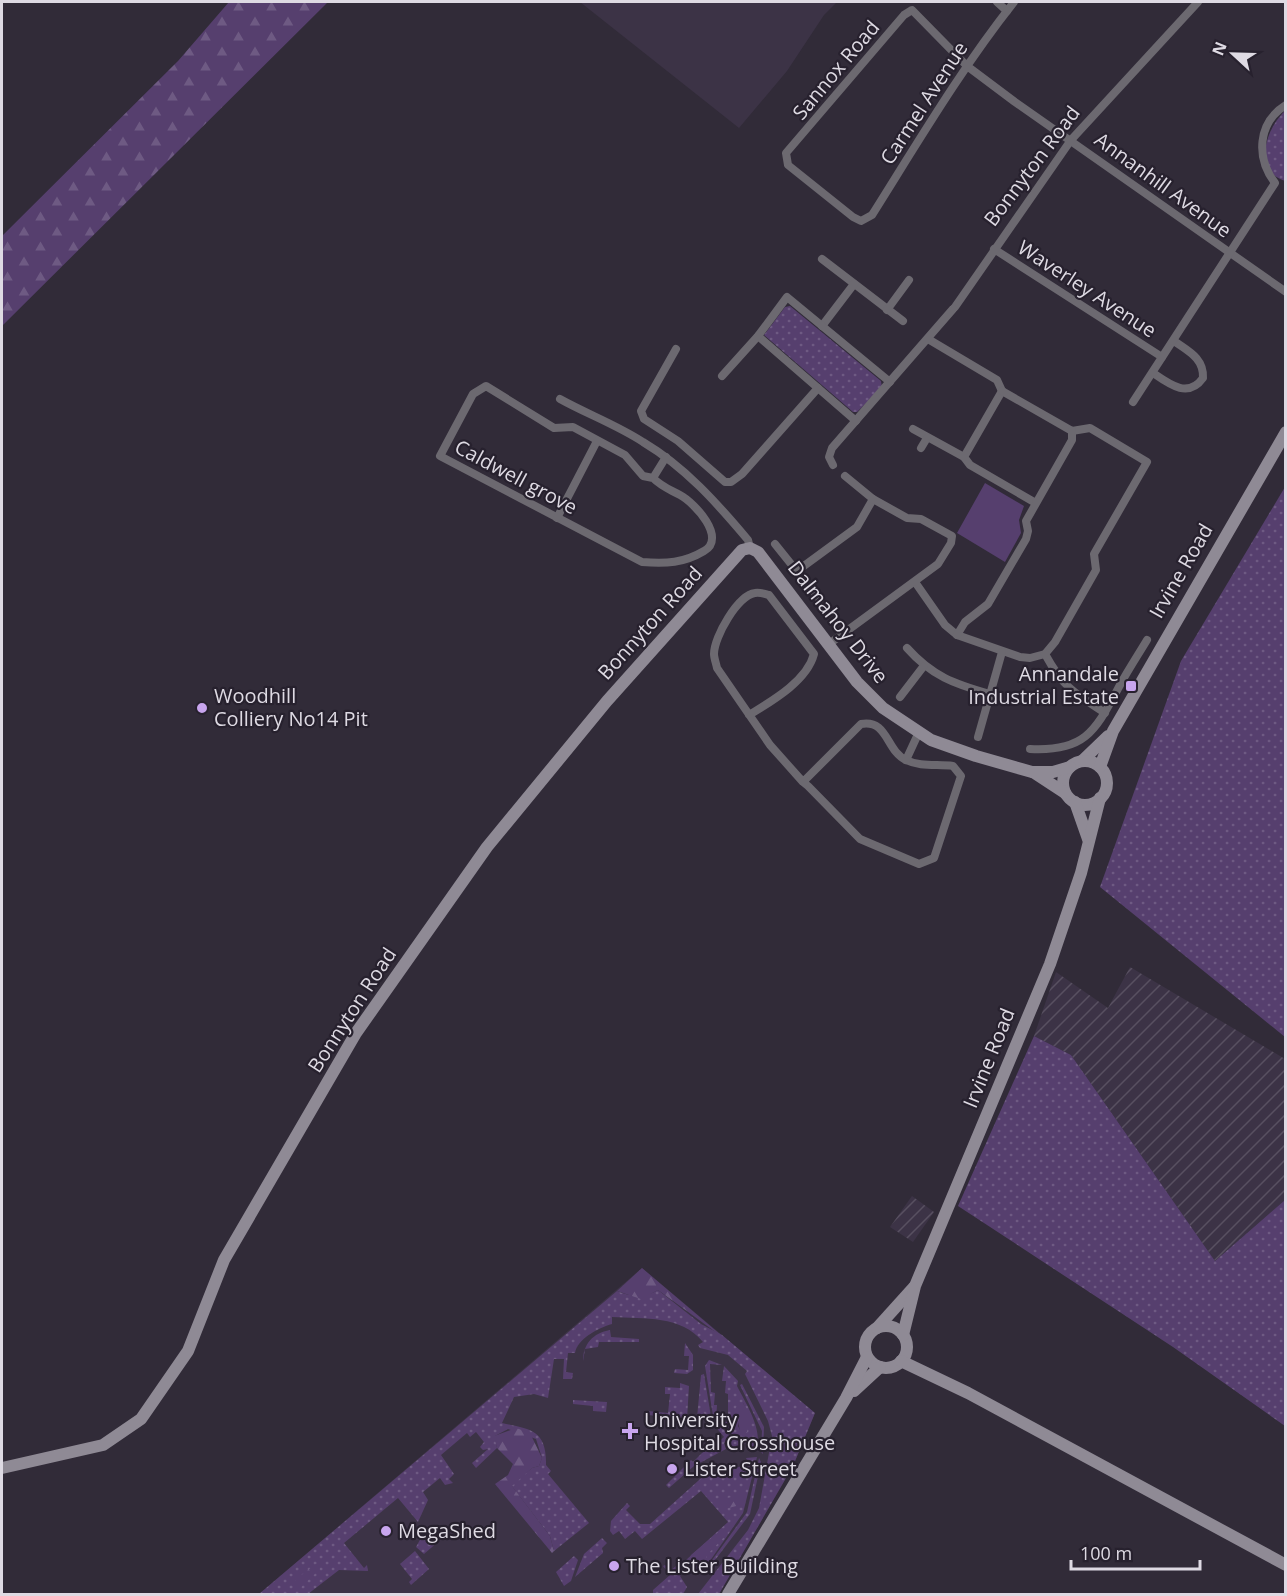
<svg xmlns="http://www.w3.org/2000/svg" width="1287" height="1596" font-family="'Open Sans',sans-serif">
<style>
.built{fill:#3c3346}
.industrial{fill:url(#industrial-furrows)}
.grass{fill:url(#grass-dots);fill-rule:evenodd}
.forest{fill:url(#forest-firs)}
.park{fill:#563f6e}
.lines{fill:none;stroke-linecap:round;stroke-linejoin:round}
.street{stroke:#6c6970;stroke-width:8}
.secondary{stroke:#8f8a95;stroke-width:12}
.poi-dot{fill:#c8a5ee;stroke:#27212e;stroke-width:2}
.labels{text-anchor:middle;stroke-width:4.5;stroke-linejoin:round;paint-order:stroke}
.street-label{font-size:20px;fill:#dedae3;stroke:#27212e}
.poi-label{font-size:20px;fill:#dedae3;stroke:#27212e;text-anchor:start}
</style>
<defs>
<pattern id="industrial-furrows" width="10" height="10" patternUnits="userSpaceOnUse" patternTransform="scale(1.5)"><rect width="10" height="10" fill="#3c3346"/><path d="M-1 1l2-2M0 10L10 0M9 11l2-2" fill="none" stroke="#585061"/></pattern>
<pattern id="grass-dots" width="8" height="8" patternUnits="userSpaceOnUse" patternTransform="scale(1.5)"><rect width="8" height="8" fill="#563f6e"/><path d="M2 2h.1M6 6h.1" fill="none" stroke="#6e5a83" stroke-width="1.8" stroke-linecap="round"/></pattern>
<pattern id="forest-firs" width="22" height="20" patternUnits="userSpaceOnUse" patternTransform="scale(1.5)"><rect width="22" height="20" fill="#563f6e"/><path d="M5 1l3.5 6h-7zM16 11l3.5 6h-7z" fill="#6e5a83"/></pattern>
</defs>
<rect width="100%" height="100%" fill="#312b38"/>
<g class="built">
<polygon points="580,2 837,2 824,15 787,71 739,128"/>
<polygon points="642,1268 815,1413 793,1466 719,1594 259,1594"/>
</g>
<g class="industrial">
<polygon points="1130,967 1285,1059 1285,1200 1215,1261 1071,1055 1034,1036 1056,972 1108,1008"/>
<polygon points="912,1196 934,1212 913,1242 890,1227"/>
</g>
<g class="grass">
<path d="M1285,111V181C1252,171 1266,128 1285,111Z"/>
<polygon points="790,306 881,381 882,388 857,412 853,412 764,335 785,307"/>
<polygon points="1285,487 1286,1037 1285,1037 1100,887 1181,661"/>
<polygon points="1034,1036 1071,1055 1215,1261 1285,1200 1285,1426 1173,1347 958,1206"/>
<path d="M658,1290L701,1324L722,1335L815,1413L793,1466L719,1594H698L748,1530L759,1508L772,1436L768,1421L745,1374L747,1371L728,1355L700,1348L698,1345L703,1342C681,1315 645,1319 612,1317V1324C598,1328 577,1339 575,1353H568L566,1372L573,1373L572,1379H563L564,1359H554L548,1398L534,1394L514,1397L502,1423C529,1429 547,1429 546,1465L551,1471L548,1474L589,1523L554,1551L550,1536L511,1485L532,1468L539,1466L542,1458L536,1439L508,1429L495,1436L497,1448L476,1468L472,1463L488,1449L483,1450L480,1447L484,1442L476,1432L470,1437L467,1433L441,1455L454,1474L449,1479L453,1483L445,1485L440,1478L423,1492L428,1500L418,1522L398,1498L344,1543L364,1568L367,1565L368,1571L339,1570L308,1594H259L617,1291C631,1297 645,1298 658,1290Z"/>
<path d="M610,1330L611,1337L639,1339V1342H599L598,1347L585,1349L583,1361C583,1344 593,1333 610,1330Z"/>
<polygon points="685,1343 693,1355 693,1370 687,1374 674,1373 675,1369 688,1370 689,1356 684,1356"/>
<path d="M709,1360L722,1365L710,1364L711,1392L715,1393L714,1405H717L716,1421L728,1422V1394L725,1393L726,1381H722L724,1366L738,1381L737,1386C747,1406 762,1427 757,1450L751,1448L750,1442L729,1448L728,1445L735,1437L722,1425L714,1422L705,1366ZM743,1403C749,1415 752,1423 741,1432L738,1426Z"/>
<polygon points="704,1374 711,1417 711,1421 697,1418 701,1375"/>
<polygon points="680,1383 689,1386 687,1419 648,1415 648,1411 668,1413 670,1394 665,1394 665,1387 680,1388"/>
<polygon points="742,1384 764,1427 763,1454 761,1452 762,1431 740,1385"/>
<polygon points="573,1400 607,1402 606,1412 593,1411 593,1406 573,1404"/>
<polygon points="715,1426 722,1428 731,1437 724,1443 726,1449 694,1466 669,1488 666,1485 691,1460 693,1462 712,1443 715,1445 724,1437"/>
<polygon points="757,1457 743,1513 703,1571 688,1568 686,1560 728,1522 701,1491 642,1539 635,1531 625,1539 619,1531 613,1535 610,1531 611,1521 627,1503 630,1506 626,1510 640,1524 650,1524 708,1472 713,1478 748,1463 746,1458"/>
<polygon points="759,1458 761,1462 750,1514 709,1568 707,1567 747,1512"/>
<polygon points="426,1529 430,1529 439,1541 424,1554 416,1547"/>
<polygon points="602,1538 607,1543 602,1548 603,1553 575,1577 584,1554"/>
<polygon points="415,1551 429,1569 411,1585 409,1582 412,1579 400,1564"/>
<polygon points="574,1556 578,1560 571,1581 564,1586 556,1572"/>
<polygon points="665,1565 670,1571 676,1566 682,1573 680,1576 687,1587 683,1594 653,1594 653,1590 670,1575 663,1566"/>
</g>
<g class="forest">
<polygon points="229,2 328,2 2,326 2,236 178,61"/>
<polygon points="642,1268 721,1335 721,1336 658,1290 641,1299 617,1291"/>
<polygon points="739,1402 743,1403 750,1415 747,1433 740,1432 736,1408"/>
<polygon points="516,1428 530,1433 542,1458 539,1466 532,1468 512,1486 550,1536 554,1551 552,1553 495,1484 508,1475 513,1464 497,1448 494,1436"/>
<polygon points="741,1492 744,1496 740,1505 721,1510 717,1505 717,1500 732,1497"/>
<polygon points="722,1529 727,1534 707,1555 703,1566 699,1567 689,1560 691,1555"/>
<polygon points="316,1564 320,1569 301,1587 297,1587 294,1584 296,1579"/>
</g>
<polygon class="park" points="985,483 1024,506 1019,520 1021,533 1005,562 957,533"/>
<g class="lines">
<g class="street">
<polyline points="997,2 1007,11"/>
<path d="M1014,2C961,69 918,142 872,215L861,221L853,217L788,165L786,153L904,15L912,10L967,66L1015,102L1286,292"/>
<polyline points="994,249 1162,357"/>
<polyline points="822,259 903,321"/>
<polyline points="955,307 1071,140 1198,2"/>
<polyline points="887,310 909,280"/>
<polyline points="822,326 854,284"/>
<polyline points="758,336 856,421"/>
<polyline points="928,339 997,380 1002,391"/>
<polyline points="676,349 641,411 644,419 678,441 725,482 731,482 742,474 818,388"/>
<path d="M1153,373C1169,384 1188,399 1203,378C1204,358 1188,351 1174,341"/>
<polyline points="722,376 758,336 787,297 890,382"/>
<polyline points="1002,391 964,457 970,465 1034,502"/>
<path d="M560,399C587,414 617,425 643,442C685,467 717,503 748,540L750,548"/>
<path d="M1133,402L1275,183C1256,158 1257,123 1286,105"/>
<polyline points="913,429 964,457"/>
<polyline points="921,448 927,438"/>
<polyline points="833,465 829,457 832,448 953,309"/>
<path d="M653,478L643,476L625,455L573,427L554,428L486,386L473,394L440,456L642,562C666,564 684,563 704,551C727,538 695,503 680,495C669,489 662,487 653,478L666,457"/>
<polyline points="557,518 597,441"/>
<polyline points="775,544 820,600"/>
<polyline points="797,571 857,527 873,499"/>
<polyline points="915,582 945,625 957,635 1020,657 1030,658 1045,654 1055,642 1096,570 1094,554 1147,462 1090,428 1072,431 1002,391"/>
<polyline points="957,635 965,622 988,604 1026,539 1028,531 1026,521 1072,440 1072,431"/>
<polyline points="829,644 938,564 951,543 952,536 921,519 907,518 873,499 845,476"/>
<path d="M907,648C932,676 954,684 990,694"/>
<path d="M1045,654C1063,687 1074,693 1105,713"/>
<polyline points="900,697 923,667"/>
<path d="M749,715C772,701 807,681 814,654L769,595C765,594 760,592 755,593C738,595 714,637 714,654C714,658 716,663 717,668L770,745L803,782L808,786L860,839L919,864L934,858L961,776L953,766C937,764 920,767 906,760C886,751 888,719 861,724L803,782"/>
<polyline points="978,737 1002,652"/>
<path d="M1030,749C1087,752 1096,729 1120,685C1128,670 1138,655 1147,640"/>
<polyline points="906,760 919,732"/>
</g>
<g class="secondary">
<polyline points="1082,761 1108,736"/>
<circle cx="1085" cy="783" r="22"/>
<polyline points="1100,767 1113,731 1286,432"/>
<polyline points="1033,772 1065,793"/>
<polyline points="1075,802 1088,839"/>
<circle cx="886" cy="1347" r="21"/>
<polyline points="877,1328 914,1287"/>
<polyline points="903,1335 915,1286 1050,964 1081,873 1100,798"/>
<polyline points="901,1361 968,1393 1286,1565"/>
<polyline points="854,1391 880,1367"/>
<polyline points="2,1468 103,1445 141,1419 188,1351 224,1260 356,1033 487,847 607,701 742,550 750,548 758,552 857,682 883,708 931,740 976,756 1032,772 1053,772 1070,767"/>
<polyline points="728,1594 846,1398 867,1357"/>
</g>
</g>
<g class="poi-dot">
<rect x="1125" y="680" width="12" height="12" rx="3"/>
<circle cx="202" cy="708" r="6"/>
<path d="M627 1422h6v6h6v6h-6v6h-6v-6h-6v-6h6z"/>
<circle cx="672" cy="1469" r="6"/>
<circle cx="386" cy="1531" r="6"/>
<circle cx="614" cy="1566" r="6"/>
</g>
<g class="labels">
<g class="street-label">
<text transform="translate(836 70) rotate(-50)" y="7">Sannox Road</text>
<text transform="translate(924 103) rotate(-57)" y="7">Carmel Avenue</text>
<text transform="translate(1032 166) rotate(-53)" y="7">Bonnyton Road</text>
<text transform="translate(1163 185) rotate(36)" y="7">Annanhill Avenue</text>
<text transform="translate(1087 289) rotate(33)" y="7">Waverley Avenue</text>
<text transform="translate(516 477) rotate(28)" y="7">Caldwell grove</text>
<text transform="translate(1181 571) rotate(-60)" y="7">Irvine Road</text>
<text transform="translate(838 622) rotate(52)" y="7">Dalmahoy Drive</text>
<text transform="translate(650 623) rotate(-48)" y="7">Bonnyton Road</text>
<text transform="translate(352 1010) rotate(-57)" y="7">Bonnyton Road</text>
<text transform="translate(989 1058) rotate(-68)" y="7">Irvine Road</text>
</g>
<g class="poi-label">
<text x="1119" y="681" text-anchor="end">Annandale<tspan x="1119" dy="23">Industrial Estate</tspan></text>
<text x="214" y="703">Woodhill<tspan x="214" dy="23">Colliery No14 Pit</tspan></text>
<text x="644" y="1427">University<tspan x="644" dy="23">Hospital Crosshouse</tspan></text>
<text x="684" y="1476">Lister Street</text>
<text x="398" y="1538">MegaShed</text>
<text x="626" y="1573">The Lister Building</text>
</g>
</g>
<rect width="1287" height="1596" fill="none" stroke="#dedae3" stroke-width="6"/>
<g transform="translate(1233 54) rotate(292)" stroke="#27212e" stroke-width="4.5" paint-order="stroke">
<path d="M0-4.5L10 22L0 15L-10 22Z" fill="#dedae3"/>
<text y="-9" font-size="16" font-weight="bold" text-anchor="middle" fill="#dedae3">N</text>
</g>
<path d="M1071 1560v9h129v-9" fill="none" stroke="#dedae3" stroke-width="3"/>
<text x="1080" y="1560" font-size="18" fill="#dedae3" stroke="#27212e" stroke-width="4.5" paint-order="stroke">100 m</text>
</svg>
